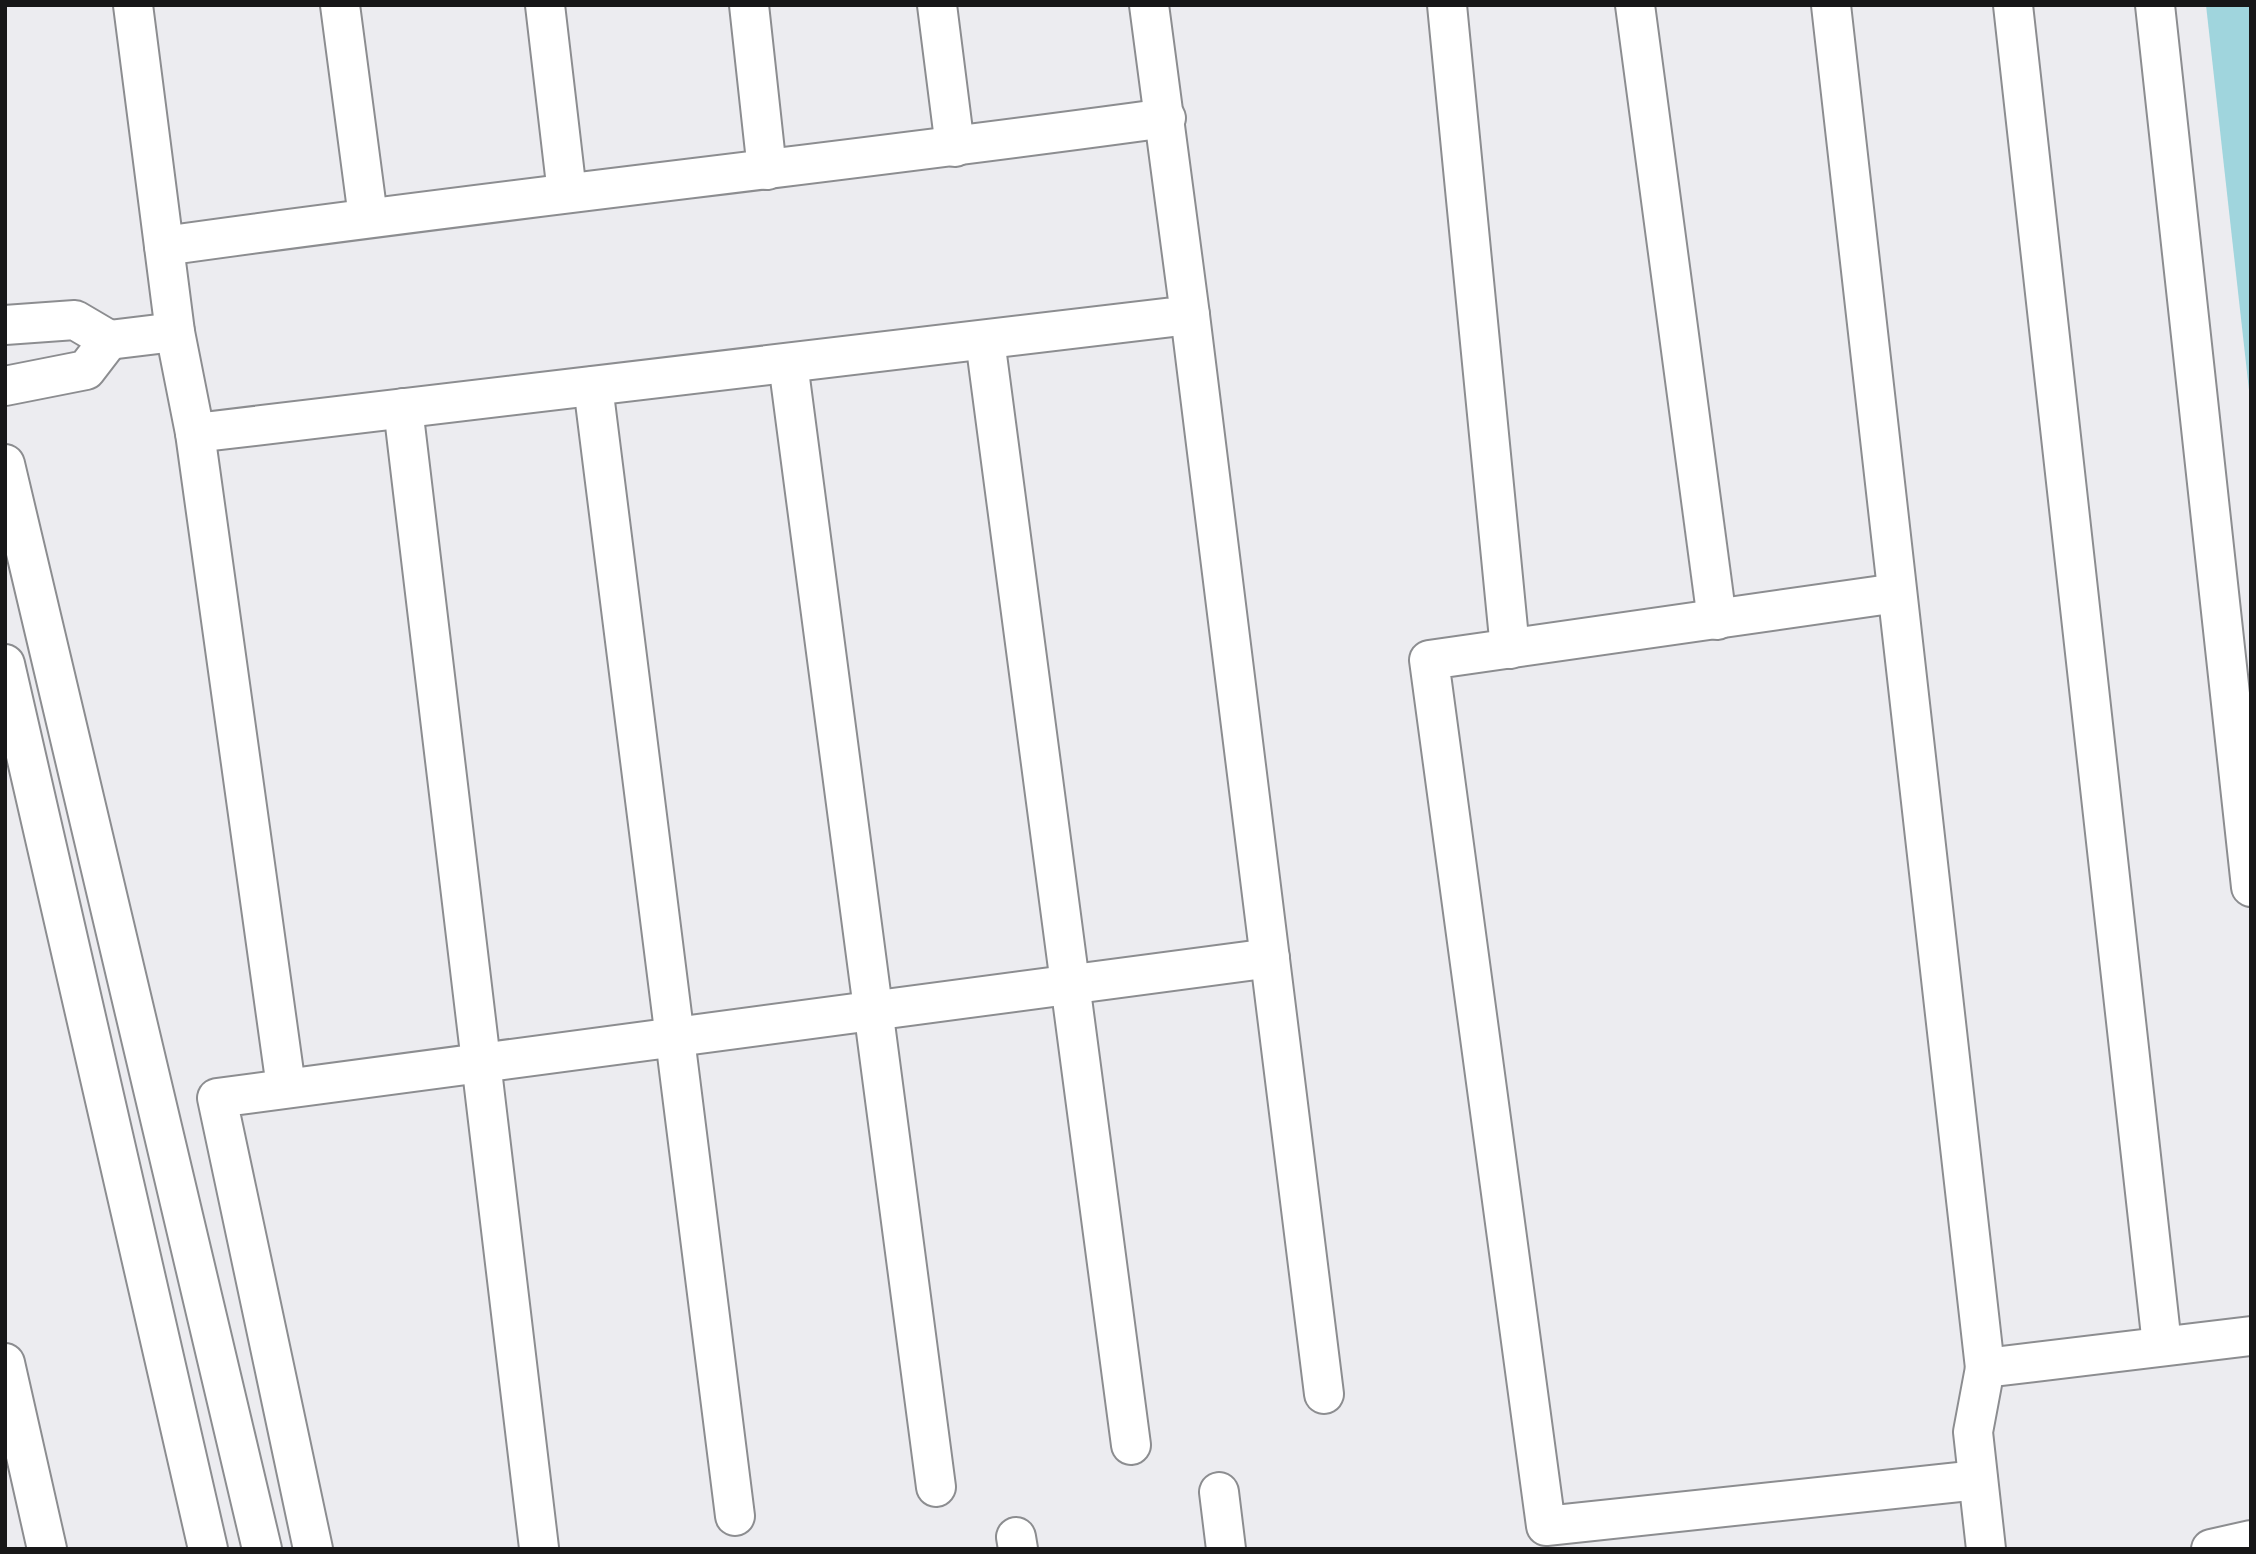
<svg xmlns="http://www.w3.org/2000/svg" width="2256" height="1554" font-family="'Sofia Sans Condensed',sans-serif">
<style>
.water{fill:#a0d5dd}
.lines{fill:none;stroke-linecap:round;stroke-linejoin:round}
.street-casing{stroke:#8c8d90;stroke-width:42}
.street{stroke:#fff;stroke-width:38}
</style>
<rect width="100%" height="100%" fill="#ececf0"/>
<polygon class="water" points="2206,5 2251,5 2251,408"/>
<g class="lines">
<g class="street-casing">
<g id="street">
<polyline points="133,5 175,332 195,433 1190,315 1149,5"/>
<polyline points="340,5 368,217"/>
<polyline points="545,5 567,193"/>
<polyline points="749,5 767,170"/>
<polyline points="937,5 955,147"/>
<polyline points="1447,5 1510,649"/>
<polyline points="1635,5 1717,620"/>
<polyline points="1831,5 1985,1368"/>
<polyline points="2013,5 2162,1345"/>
<polyline points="2155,5 2251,887"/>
<path d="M164,246C497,199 832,164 1166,118"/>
<polyline points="1190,315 1324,1394"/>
<polyline points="5,325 75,320 109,340 86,370 5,386"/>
<polyline points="109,340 175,332"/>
<polyline points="985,340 1131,1445"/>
<polyline points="788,363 936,1487"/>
<polyline points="593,386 735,1516"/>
<polyline points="403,408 539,1548"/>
<polyline points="195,433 286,1087"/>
<polyline points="5,464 262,1549"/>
<polyline points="1897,593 1429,660 1546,1526 1978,1480"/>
<polyline points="5,664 208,1549"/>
<polyline points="5,1363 47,1549"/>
<polyline points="1219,1492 1226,1549"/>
<polyline points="1016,1537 1018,1549"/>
<polyline points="313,1549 217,1098 1270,958"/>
<polyline points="1986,1549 1973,1432 1985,1368 2251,1336"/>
<polyline points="2211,1549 2251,1540"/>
</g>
</g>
<use href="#street" class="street"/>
</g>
<rect width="2256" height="1554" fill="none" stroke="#171718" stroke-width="14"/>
</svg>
